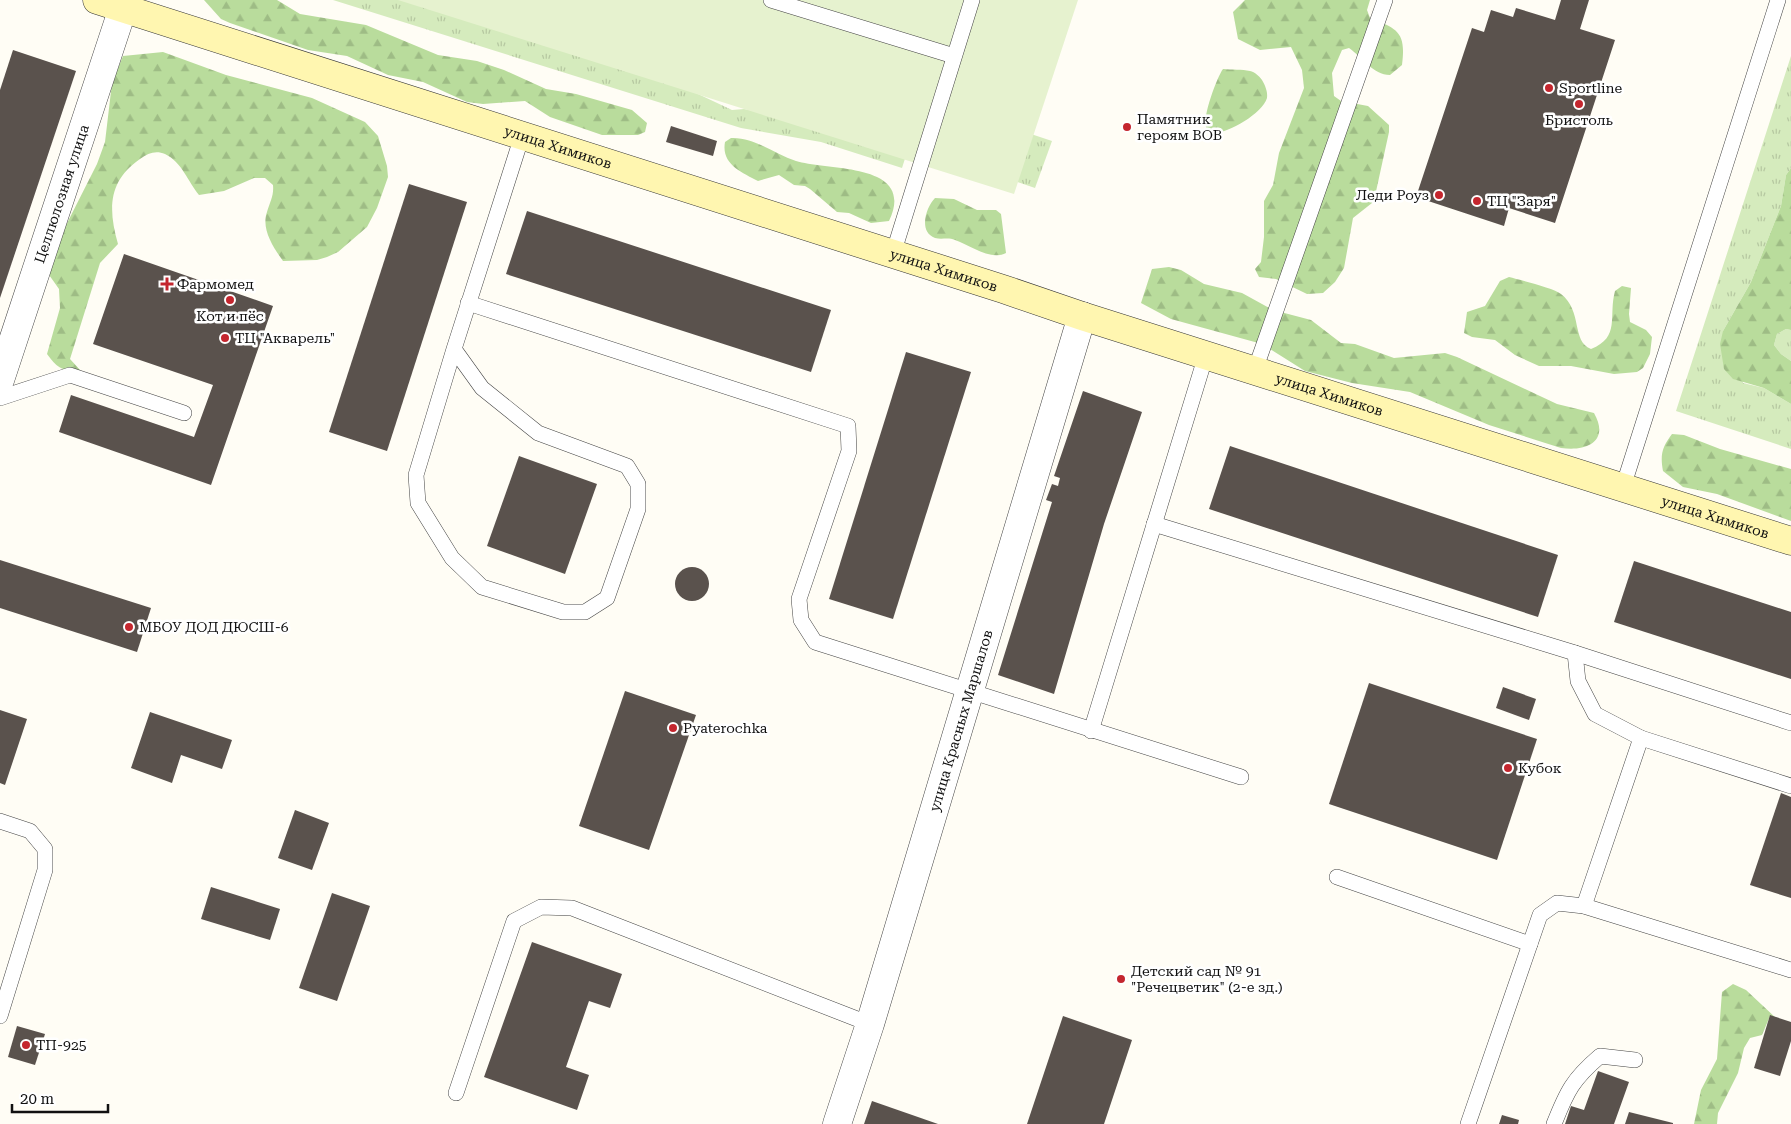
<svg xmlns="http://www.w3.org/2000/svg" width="1791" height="1124" font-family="'Roboto Serif',serif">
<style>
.grass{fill:url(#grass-tufts)}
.forest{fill:url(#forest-firs)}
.pitch{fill:#e6f2cf}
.building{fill:#5a524d}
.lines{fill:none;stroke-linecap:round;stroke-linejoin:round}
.lane-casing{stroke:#444;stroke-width:16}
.street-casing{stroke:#444;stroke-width:29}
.secondary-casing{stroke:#333;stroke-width:29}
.lane{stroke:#fff;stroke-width:15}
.street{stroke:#fff;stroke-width:28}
.secondary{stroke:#fff6b0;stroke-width:28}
.poi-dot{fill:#c4262e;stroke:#fff;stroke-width:2}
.labels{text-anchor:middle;stroke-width:5;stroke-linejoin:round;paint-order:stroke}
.poi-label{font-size:14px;fill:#111;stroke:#fff;text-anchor:start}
.street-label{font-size:14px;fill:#111;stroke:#fff}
</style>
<defs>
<pattern id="grass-tufts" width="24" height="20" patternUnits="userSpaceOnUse" patternTransform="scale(1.25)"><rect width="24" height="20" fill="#d5ebbd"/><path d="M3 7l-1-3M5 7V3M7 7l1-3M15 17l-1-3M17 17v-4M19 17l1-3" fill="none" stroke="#b6c8a1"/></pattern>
<pattern id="forest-firs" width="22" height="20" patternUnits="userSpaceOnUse" patternTransform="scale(1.25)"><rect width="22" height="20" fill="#b9dc9c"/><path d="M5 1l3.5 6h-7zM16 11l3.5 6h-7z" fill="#9ebc85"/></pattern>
</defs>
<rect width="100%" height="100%" fill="#fffdf5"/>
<g class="grass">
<polygon points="333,0 463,0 524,12 732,110 744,109 761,112 933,71 902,168 821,142 741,128"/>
<polygon points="1791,56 1791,168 1786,175 1781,206 1751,282 1723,331 1743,383 1764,388 1791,404 1791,449 1676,411"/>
<polygon points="983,118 1052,141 1035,188 968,165"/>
<polygon points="1786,329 1791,330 1791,361 1781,354 1774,345 1777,334"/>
</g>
<g class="forest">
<polygon points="204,0 277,0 300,14 366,25 438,55 477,61 504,70 546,89 576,94 632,110 647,123 645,132 638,135 602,135 550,117 525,101 483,104 467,102 423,82 388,75 347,56 308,50 230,23 221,19"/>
<path d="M1245,0H1370L1367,10L1370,18C1399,29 1406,33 1402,65L1390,75C1373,75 1362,57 1349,48L1342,50L1332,73L1334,96L1341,101L1368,106L1389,125V132L1375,196L1372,203L1353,218L1344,268L1335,282L1323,293L1307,294L1276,279L1259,277L1255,269L1261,262L1264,237V201L1273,185L1279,153L1304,88L1302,70L1291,47L1260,50L1238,39L1233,12Z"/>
<path d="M163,52L226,75L312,98L365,122L378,136L387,166L388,177L377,208L367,227L338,252L327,257L317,260L283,261C273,247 261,229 267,212C270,202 274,196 273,185L265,178H254L224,191L199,195C188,182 182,162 165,154C156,150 148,153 140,159C108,181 108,209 118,244L100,263L70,359L81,371C63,372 57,368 47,354L60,308L59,289L47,272L57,243L97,164L105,142L112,83L123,56Z"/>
<path d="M1223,69C1232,70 1242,69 1250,71C1255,72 1259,76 1262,80C1265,85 1268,92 1267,98C1262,114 1226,135 1211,133C1209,131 1207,129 1206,127C1202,118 1217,77 1223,69Z"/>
<path d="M731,138C755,137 774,154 796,161C828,171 917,162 889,221L871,223L849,213L837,212L810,189L805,186L794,185L779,175L758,181C741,172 721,164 725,142Z"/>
<polygon points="1791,168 1791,330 1786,329 1777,334 1774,345 1781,354 1791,361 1791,404 1764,388 1733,379 1724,369 1720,344 1723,331 1751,282 1781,206 1786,175"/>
<path d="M935,198L954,199L977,210H996L1001,214L1006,253C991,261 969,245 955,240C948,237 942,240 935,238C918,232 926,207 935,198Z"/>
<path d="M1169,267L1181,270L1204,284L1242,293L1273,310L1311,320L1341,343L1355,344L1394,358L1445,353L1457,357L1557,404L1594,413C1610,441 1587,452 1561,448L1489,425L1410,392L1352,383L1305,371L1262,344L1171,319L1141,303L1152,269Z"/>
<path d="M1509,277C1520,280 1554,288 1561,294C1583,311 1571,341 1591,349C1621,337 1608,316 1615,291L1622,286L1631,288L1629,314L1630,322L1646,330L1652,337L1650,354L1643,368L1637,372L1614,374L1571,366H1539L1515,355L1495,340L1472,337L1464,333L1467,312L1485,306L1500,281Z"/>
<path d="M1672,434L1684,435L1720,449L1791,469V521L1717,494L1683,487L1663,471C1660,455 1662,447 1672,434Z"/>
<polygon points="1733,984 1746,990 1777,1019 1770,1016 1762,1035 1750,1038 1744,1048 1738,1073 1718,1113 1717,1124 1694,1124 1701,1090 1717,1059 1722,992"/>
</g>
<polygon class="pitch" points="398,0 1078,0 1014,194"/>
<g class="building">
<polygon points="1561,0 1589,0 1580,29 1615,40 1555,223 1509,208 1504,226 1416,197 1472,28 1484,32 1491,10 1513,17 1516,8 1555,20"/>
<polygon points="13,50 76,71 0,298 0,90"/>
<polygon points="671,126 717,141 713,156 666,142"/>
<polygon points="409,184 467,202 387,451 329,432"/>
<polygon points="527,211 831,310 811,372 506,274"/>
<polygon points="124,254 273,306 211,485 59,432 71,395 194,437 213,385 93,344"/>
<polygon points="906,352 971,372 893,619 829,599"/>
<polygon points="1083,391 1142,412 1104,524 1054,694 998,675 1052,502 1046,500 1052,484 1058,486 1060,478 1054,476"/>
<polygon points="1230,446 1558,555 1538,617 1209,509"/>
<polygon points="519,456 597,484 565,574 487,546"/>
<polygon points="0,560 151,608 137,652 0,608"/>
<polygon points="1634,561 1791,612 1791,679 1614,622"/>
<circle cx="692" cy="584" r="17"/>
<polygon points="1369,683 1537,739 1497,860 1329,804"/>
<polygon points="1503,687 1536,699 1529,720 1496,708"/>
<polygon points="625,691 696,715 649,850 579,826"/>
<polygon points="0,710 27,719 5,785 0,783"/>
<polygon points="150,712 232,740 222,769 181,755 172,783 131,768"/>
<polygon points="1781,793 1791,797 1791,898 1750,885"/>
<polygon points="295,810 329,823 312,870 278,858"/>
<polygon points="211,887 280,909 270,940 201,919"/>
<polygon points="332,893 370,906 337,1001 299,988"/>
<polygon points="532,942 622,974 610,1008 589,1001 566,1067 589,1075 577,1110 484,1077"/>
<polygon points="1770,1015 1791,1022 1791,1041 1780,1076 1754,1068"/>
<polygon points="1063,1016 1132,1040 1104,1124 1027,1124"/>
<polygon points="17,1026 45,1034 35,1065 8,1057"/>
<polygon points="1598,1071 1629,1082 1614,1124 1565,1124 1571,1106 1584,1110"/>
<polygon points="872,1101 938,1124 864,1124"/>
<polygon points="1629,1112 1673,1123 1673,1124 1625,1124"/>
<polygon points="1502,1115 1519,1120 1518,1124 1499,1124"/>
</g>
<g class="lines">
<g class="lane-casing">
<g id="lane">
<polyline points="771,0 954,56"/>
<polyline points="893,254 972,0"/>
<polyline points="468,303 848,426 849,451 799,599 801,620 815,642 1241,777"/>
<polyline points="454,349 482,388 538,433 627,466 638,484 638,509 607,598 585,612 563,612 482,587 452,558 418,503 416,475 454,349 522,136"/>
<polyline points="1255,370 1385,0"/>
<polyline points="0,398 70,375 184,413"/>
<polyline points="1623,487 1778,0"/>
<polyline points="1154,524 1575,653 1791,723"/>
<polyline points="1575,653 1578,681 1595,714 1641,738"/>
<polyline points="1091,731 1206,355"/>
<polyline points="0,821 30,831 45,849 45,870 0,1016"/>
<polyline points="1337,877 1530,944"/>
<polyline points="1584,906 1641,738 1791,786"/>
<polyline points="456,1093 514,921 541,907 572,908 870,1024"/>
<polyline points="1468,1124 1540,915 1557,903 1584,906 1791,970"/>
<path d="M1554,1124C1567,1091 1573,1079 1600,1056L1635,1060"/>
</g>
</g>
<g class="street-casing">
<g id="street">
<path id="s1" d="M0,380L123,8"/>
<path id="s2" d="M837,1124L870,1024L1082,316"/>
</g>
</g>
<g class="secondary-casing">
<g id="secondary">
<path id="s3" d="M97,0L1003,289L1082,316L1791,541"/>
</g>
</g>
<use href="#lane" class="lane"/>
<use href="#street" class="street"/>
<use href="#secondary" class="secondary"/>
</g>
<g class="poi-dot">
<circle cx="1549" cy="88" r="5"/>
<circle cx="1579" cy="104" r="5"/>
<circle cx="1127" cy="127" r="5"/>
<circle cx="1439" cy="195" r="5"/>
<circle cx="1477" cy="201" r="5"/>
<path d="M164.5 276.5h5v5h5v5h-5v5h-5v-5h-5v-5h5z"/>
<circle cx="230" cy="300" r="5"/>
<circle cx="225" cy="338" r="5"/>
<circle cx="129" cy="627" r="5"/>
<circle cx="673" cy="728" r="5"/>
<circle cx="1508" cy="768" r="5"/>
<circle cx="1121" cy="979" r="5"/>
<circle cx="26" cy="1045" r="5"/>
</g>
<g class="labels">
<g class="poi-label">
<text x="1559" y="93">Sportline</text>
<text x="1137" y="124">Памятник<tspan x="1137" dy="16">героям ВОВ</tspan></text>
<text x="1579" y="125" text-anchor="middle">Бристоль</text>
<text x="1429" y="200" text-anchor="end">Леди Роуз</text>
<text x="1487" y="206">ТЦ "Заря"</text>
<text x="177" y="289">Фармомед</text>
<text x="230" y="321" text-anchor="middle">Кот и пёс</text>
<text x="235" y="343">ТЦ "Акварель"</text>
<text x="139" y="632">МБОУ ДОД ДЮСШ-6</text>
<text x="683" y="733">Pyaterochka</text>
<text x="1518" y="773">Кубок</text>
<text x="1131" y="976">Детский сад № 91<tspan x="1131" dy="16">"Речецветик" (2-е зд.)</tspan></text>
<text x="36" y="1050">ТП-925</text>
</g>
<g class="street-label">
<text dy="5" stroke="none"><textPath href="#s3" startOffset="484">улица Химиков</textPath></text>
<text dy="5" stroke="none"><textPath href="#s1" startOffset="196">Целлюлозная улица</textPath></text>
<text dy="5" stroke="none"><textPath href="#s3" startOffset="889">улица Химиков</textPath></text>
<text dy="5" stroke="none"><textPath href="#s3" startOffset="1294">улица Химиков</textPath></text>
<text dy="5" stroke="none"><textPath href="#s3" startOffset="1699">улица Химиков</textPath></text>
<text dy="5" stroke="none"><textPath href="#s2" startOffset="422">улица Красных Маршалов</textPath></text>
</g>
</g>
<path d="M12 1104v8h96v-8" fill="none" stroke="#111111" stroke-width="2.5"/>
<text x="20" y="1104" font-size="15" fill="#111111" stroke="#ffffff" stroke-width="4" paint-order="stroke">20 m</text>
</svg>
